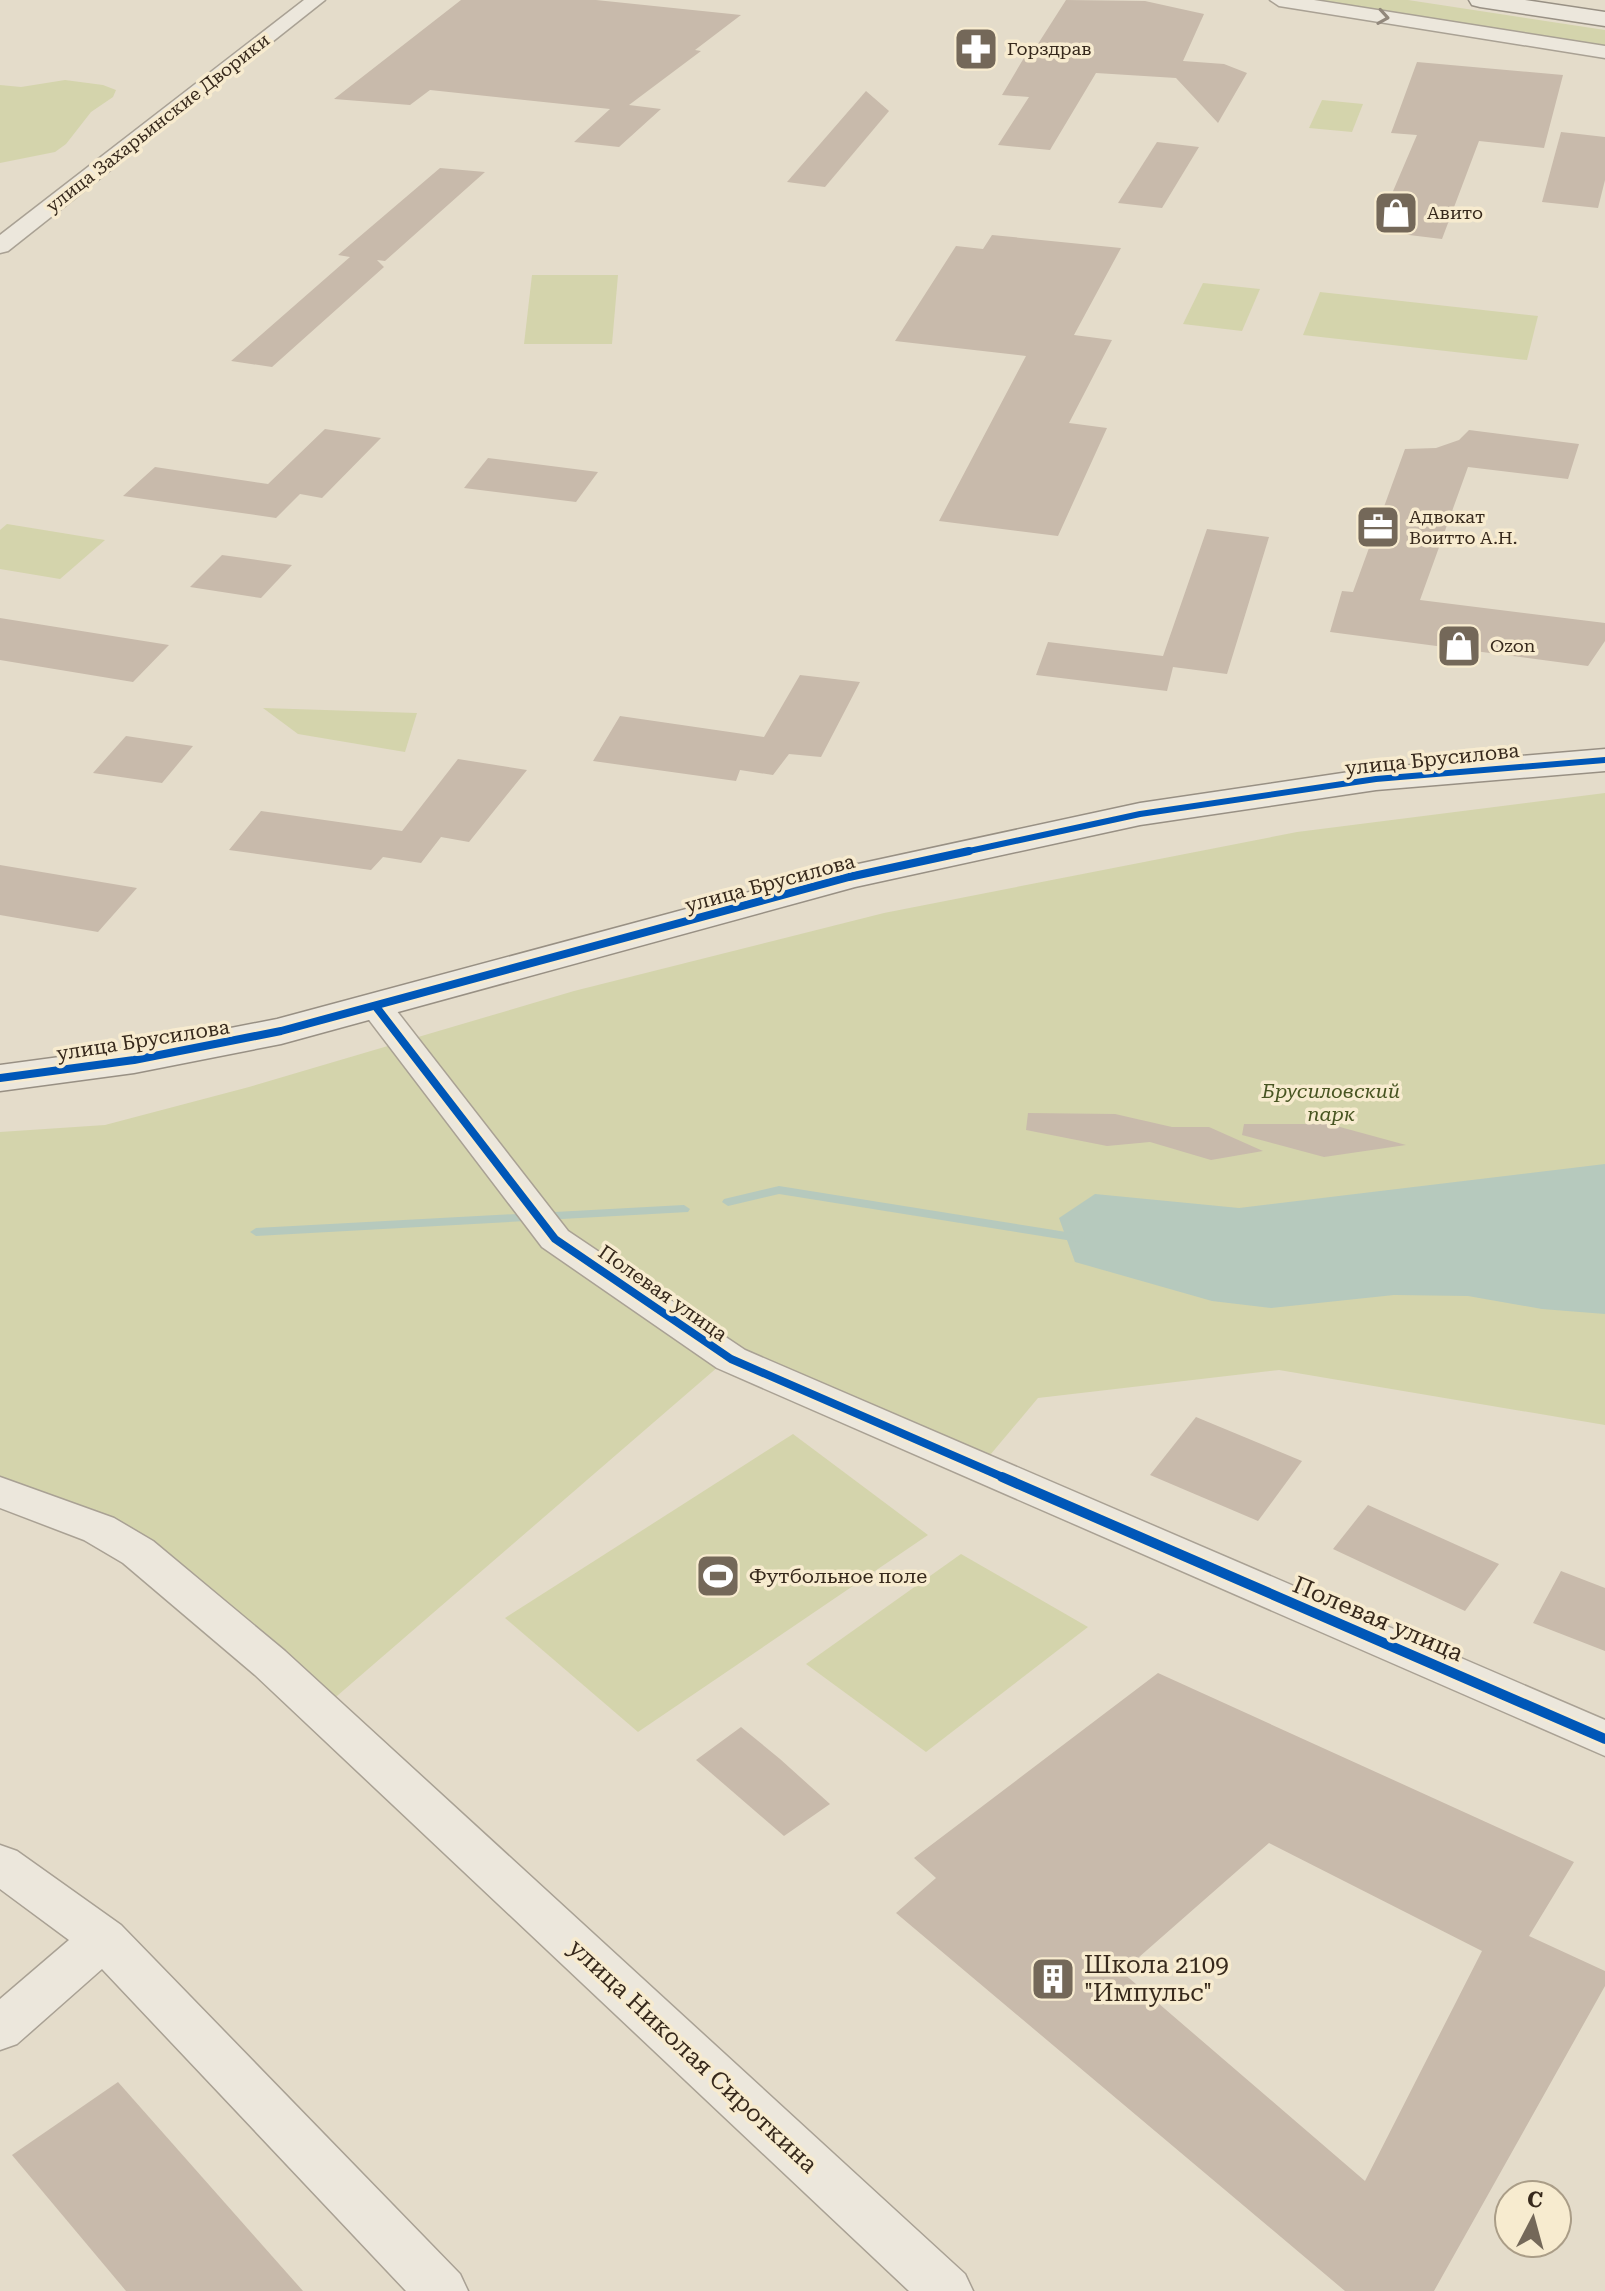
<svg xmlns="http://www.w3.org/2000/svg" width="1605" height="2291" font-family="'Roboto Serif',serif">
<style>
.green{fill:#d4d4ac}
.water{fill:#b6c9bd}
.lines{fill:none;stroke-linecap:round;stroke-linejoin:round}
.stream{fill:#b6c9bd;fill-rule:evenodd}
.building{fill:#c8baab;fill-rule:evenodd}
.street-casing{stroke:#a9a194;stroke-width:3}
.secondary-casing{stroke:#989084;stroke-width:3}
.street{fill:#ece7dc;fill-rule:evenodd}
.secondary{fill:#ece7dc;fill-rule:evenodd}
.cycleway-far2-casing{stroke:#f7ebcf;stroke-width:10}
.cycleway-far1-casing{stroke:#f7ebcf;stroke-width:13}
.cycleway-casing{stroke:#f7ebcf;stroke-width:15}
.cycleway-far2{stroke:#0057b8;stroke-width:6}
.cycleway-far1{stroke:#0057b8;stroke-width:8}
.cycleway{stroke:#0057b8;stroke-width:10}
.oneway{stroke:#92887c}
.labels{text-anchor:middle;stroke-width:7;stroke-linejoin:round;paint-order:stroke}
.far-poi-label{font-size:18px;fill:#37291c;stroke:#f7ebcf;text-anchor:start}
.far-street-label{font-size:18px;fill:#37291c;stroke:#f7ebcf}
.street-label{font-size:20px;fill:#37291c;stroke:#f7ebcf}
.park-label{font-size:20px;font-style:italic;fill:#485522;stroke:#f7ebcf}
.poi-label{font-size:20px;fill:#37291c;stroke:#f7ebcf;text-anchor:start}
.near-street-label{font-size:24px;fill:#37291c;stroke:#f7ebcf}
.near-poi-label{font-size:24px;fill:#37291c;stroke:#f7ebcf;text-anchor:start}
</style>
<rect width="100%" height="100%" fill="#e4dcca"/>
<g class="green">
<polygon points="1307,0 1408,0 1605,30 1605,47"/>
<polygon points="65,80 103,85 116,90 113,97 91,112 66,144 55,152 0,163 0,85 21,87"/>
<polygon points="1322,100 1363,104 1352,132 1309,128"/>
<polygon points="532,275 618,275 612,344 524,344"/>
<polygon points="1203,283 1260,289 1242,331 1183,324"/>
<polygon points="1320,292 1538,316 1527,360 1303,335"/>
<polygon points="7,524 105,540 60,579 0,569 0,530"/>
<polygon points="263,708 417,713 405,752 298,734"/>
<polygon points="1605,793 1605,1425 1279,1370 1038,1398 985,1461 734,1353 330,1702 121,1535 0,1498 0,1132 105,1125 249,1087 574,991 884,913 1297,832"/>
<polygon points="793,1434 928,1535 638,1732 505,1618"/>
<polygon points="961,1554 1088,1627 926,1752 806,1664"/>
</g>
<polygon class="water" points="1605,1164 1605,1314 1542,1309 1468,1296 1394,1295 1271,1308 1212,1301 1075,1262 1059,1218 1095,1194 1239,1208"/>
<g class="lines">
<g class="stream">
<polygon points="779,1186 1079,1234 1085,1238 1079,1242 779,1194 728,1206 722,1202 724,1199"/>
<polygon points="684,1205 690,1209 688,1212 256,1236 250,1232 256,1228"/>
</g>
</g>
<g class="building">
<polygon points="461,0 596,0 741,15 695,50 701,51 629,105 661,109 619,147 574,142 610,109 430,90 410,105 334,99"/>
<polygon points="1066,0 1145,1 1204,14 1183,61 1224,64 1247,73 1218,123 1176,78 1096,73 1050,150 998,145 1029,97 1002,95 1031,46 1036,47"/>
<polygon points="1417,62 1563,75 1544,148 1479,141 1442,239 1376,231 1417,135 1391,133"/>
<polygon points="866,91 889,111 825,187 787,182"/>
<polygon points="1561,132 1605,137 1605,180 1598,208 1542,202"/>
<polygon points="1157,142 1199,147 1162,208 1118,203"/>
<polygon points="440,168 485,172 385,261 377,260 384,267 272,367 231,361 350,257 338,255"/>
<polygon points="992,235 1121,248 1074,335 1112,340 1069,423 1107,428 1058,536 939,521 1026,356 895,341 956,246 983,249"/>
<polygon points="325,429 381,438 322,498 300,494 276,518 123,496 155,467 268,484"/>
<polygon points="1469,430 1579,444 1568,479 1468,467 1420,600 1605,623 1605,641 1588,666 1330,632 1342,591 1353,592 1405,449 1436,448 1459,440"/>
<polygon points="488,458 598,472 576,502 464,488"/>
<polygon points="1207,529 1269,537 1227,674 1173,667 1167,691 1036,675 1048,642 1163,656"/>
<polygon points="222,555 292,565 261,598 190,587"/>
<polygon points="0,618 169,645 133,682 0,660"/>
<polygon points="800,675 860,682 821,757 789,754 773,775 740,770 736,781 593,761 620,716 764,737"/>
<polygon points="126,736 193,746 162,783 93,773"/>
<polygon points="458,759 527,770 469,842 441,837 421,863 383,857 371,870 229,850 261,811 402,831"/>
<polygon points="0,865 137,888 98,932 0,915"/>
<polygon points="1028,1113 1115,1114 1172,1127 1209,1127 1263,1151 1211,1160 1150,1142 1107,1146 1026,1130"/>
<polygon points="1244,1124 1329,1124 1406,1145 1324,1157 1242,1135"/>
<polygon points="1196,1417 1302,1461 1258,1521 1150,1475"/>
<polygon points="1368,1505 1499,1564 1465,1611 1333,1549"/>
<polygon points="1561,1571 1605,1588 1605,1651 1533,1623"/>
<path d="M1158,1673L1574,1862L1529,1936L1605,1971V1986L1434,2291H1345L896,1913L936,1878L914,1858ZM1269,1843L1482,1951L1365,2181L1122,1972Z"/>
<polygon points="741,1727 780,1759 830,1804 784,1836 696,1760"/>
<polygon points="118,2082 303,2291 126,2291 12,2155"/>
</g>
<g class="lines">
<g class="street-casing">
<g id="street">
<polygon points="304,0 325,0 8,251 0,253 0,235"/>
<polygon points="1270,0 1314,0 1605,46 1605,58 1279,6"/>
<polygon points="377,998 389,1001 568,1231 745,1350 1605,1720 1605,1756 717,1368 542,1247 360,1008 365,1001"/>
<polygon points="0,1477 114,1518 153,1541 285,1651 965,2274 973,2291 909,2291 255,1675 123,1563 84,1540 0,1508"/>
<polygon points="0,1845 17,1851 121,1925 460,2274 468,2291 406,2291 102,1969 17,2044 0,2050 0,1999 69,1940 0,1889"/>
</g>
</g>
<g class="secondary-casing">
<g id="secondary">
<polygon points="1469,0 1525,0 1605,12 1605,26 1480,7 1472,5"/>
<polygon points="1605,749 1605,771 1376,790 1140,825 855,887 281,1044 134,1073 0,1091 0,1065 134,1047 277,1019 835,869 1140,803 1376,768"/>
</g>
</g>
<use href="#street" class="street"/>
<use href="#secondary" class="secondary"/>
<g class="cycleway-far2-casing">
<polyline id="cycleway-far2" points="960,853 1140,814 1376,779 1605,760"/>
</g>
<g class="cycleway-far1-casing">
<g id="cycleway-far1">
<polyline points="377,1008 555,1239 731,1359 1007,1479"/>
<polyline points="0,1078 134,1060 281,1031 849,877 969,851"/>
</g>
</g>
<g class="cycleway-casing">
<polyline id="cycleway" points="1002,1477 1605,1739"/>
</g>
<use href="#cycleway-far2" class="cycleway-far2"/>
<use href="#cycleway-far1" class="cycleway-far1"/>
<use href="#cycleway" class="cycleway"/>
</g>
<defs><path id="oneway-chevron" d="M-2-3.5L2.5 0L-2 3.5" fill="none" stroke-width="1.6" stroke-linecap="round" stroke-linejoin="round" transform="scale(2)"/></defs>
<use class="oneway" href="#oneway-chevron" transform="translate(1383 17) rotate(9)"/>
<defs>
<g id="pharmacy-square" transform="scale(2.3)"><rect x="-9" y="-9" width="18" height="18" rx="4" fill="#746859" stroke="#f7ebcf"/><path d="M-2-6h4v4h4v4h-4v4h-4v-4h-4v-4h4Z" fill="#fff"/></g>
<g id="shop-square" transform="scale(2.3)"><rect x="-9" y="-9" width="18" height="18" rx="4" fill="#746859" stroke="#f7ebcf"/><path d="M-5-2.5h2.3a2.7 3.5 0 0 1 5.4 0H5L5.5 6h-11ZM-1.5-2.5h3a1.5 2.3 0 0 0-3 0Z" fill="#fff"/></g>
<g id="office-square" transform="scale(2.3)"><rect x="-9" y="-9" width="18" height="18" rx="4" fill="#746859" stroke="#f7ebcf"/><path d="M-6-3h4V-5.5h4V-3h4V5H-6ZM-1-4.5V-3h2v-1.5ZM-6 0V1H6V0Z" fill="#fff"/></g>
<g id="stadium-square" transform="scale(2.3)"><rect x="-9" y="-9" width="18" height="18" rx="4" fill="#746859" stroke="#f7ebcf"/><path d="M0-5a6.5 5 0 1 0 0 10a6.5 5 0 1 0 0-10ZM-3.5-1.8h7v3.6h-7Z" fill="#fff"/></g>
<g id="building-square" transform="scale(2.3)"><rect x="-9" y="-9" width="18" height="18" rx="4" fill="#746859" stroke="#f7ebcf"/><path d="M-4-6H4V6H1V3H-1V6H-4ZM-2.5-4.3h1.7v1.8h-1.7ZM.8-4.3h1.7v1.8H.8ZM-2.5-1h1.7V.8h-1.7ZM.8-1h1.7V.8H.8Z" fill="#fff"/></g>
</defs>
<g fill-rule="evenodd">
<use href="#pharmacy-square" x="976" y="49"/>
<use href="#shop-square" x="1396" y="213"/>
<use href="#office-square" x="1378" y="527"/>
<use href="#shop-square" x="1459" y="646"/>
<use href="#stadium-square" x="718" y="1576"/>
<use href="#building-square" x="1053" y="1979"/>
</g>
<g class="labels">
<g class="far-poi-label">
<text x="1007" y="55">Горздрав</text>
<text x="1427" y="219">Авито</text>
<text x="1409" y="523">Адвокат<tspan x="1409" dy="21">Воитто А.Н.</tspan></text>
<text x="1490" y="652">Ozon</text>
</g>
<g class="far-street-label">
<text transform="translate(158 123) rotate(-38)" y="6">улица Захарьинские Дворики</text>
</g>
<g class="street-label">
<text transform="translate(1432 759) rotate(-6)" y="7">улица Брусилова</text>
<text transform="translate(770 883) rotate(-15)" y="7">улица Брусилова</text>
<text transform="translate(143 1040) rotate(-9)" y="7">улица Брусилова</text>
<text transform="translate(663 1293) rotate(35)" y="7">Полевая улица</text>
</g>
<g class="park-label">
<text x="1331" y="1098">Брусиловский<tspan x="1331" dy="23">парк</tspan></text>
</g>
<g class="poi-label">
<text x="749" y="1583">Футбольное поле</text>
</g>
<g class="near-street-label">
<text transform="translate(1378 1619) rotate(23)" y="8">Полевая улица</text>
<text transform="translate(693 2056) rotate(43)" y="8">улица Николая Сироткина</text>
</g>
<g class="near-poi-label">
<text x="1084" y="1973">Школа 2109<tspan x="1084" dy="28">"Импульс"</tspan></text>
</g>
</g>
<g transform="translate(1533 2219) rotate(6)"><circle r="38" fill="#f7ebcf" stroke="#aa9d87" stroke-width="2"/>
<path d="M0-6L14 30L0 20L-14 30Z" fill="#746859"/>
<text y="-12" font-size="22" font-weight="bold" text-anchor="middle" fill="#37291c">С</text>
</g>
</svg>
